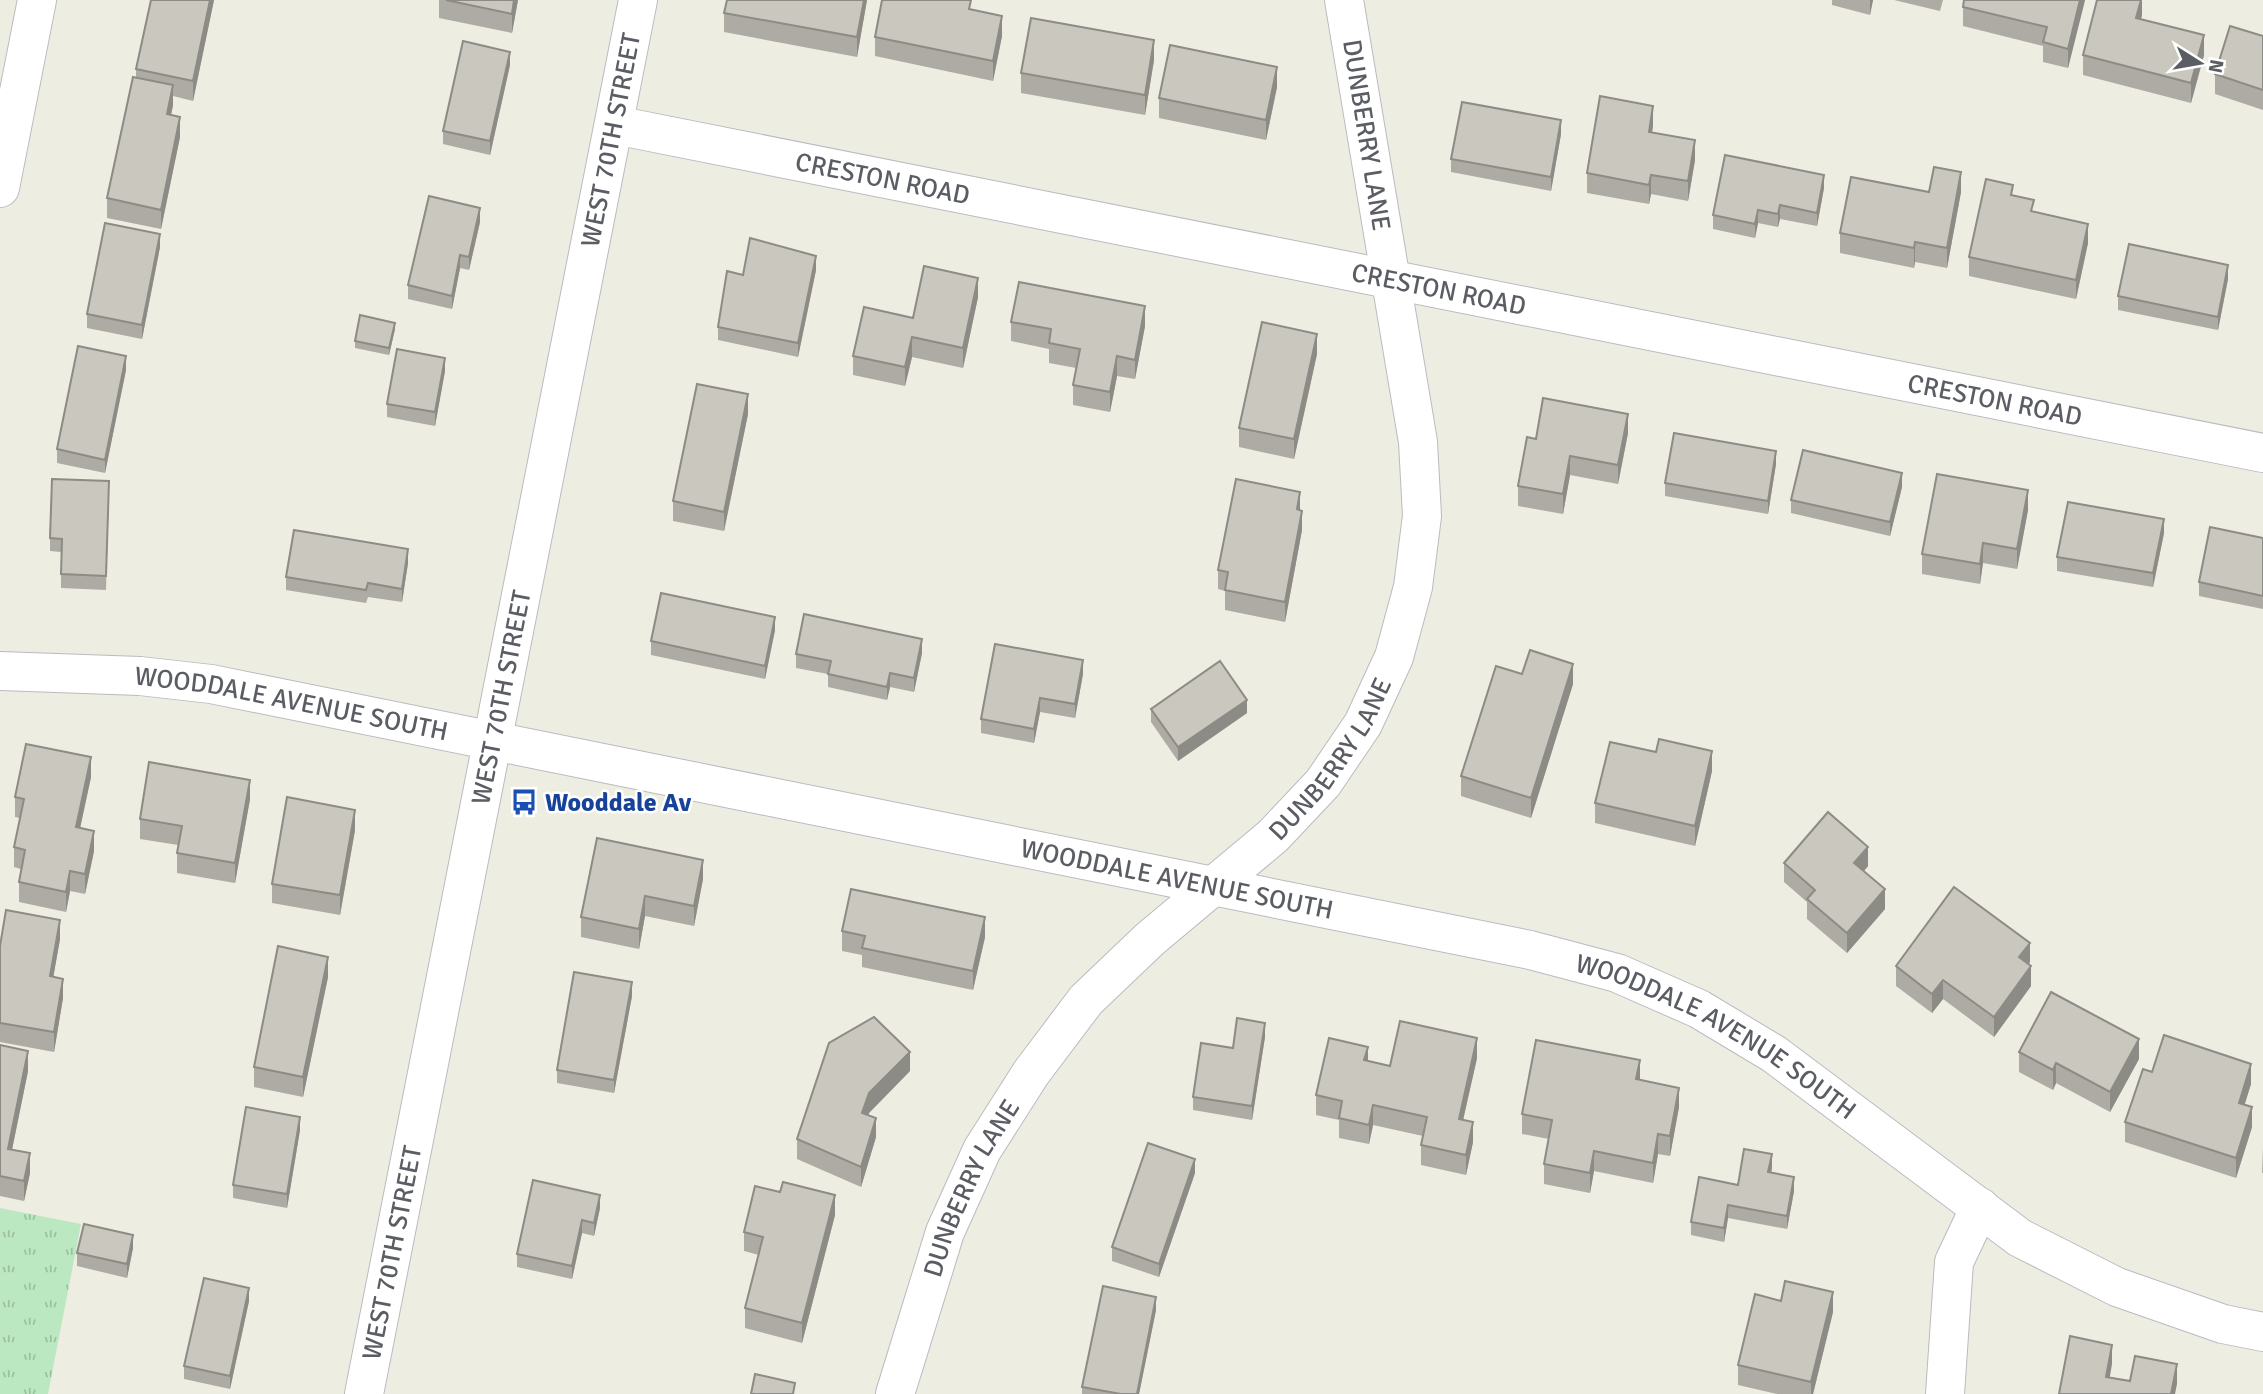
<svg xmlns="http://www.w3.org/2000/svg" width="2263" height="1394" font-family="Signika,sans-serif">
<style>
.park{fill:url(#park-tufts)}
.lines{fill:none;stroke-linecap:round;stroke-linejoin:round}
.minor-casing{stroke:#b9bbc1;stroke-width:40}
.minor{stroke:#fff;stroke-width:38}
.wall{fill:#adaba3}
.shaded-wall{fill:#8d8b85}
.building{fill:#c9c7be;stroke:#8d8b85;stroke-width:2}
.labels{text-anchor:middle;stroke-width:5;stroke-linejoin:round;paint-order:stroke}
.street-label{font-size:26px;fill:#5a5d63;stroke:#fff}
.transit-label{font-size:26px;font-weight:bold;fill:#164399;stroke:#fff;text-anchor:start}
</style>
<defs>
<pattern id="park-tufts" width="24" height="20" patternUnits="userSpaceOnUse" patternTransform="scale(1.75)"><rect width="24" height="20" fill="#bce8c1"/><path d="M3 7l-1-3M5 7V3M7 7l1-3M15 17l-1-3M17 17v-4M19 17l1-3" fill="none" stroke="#9cbfa0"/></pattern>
</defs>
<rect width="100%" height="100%" fill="#eeede1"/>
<polygon class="park" points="0,1208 81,1224 48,1394 0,1394"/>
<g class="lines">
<g class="minor-casing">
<g id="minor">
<path id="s1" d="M615,125L2263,453"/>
<polyline points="0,188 37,0"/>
<path id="s2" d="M0,671L140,676L211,684L1530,950L1617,973L1699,1009L1774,1054L2020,1238L2117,1287L2223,1324L2263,1332"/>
<path id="s3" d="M364,1394L638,0"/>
<path id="s4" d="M895,1394L945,1232L982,1150L1031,1073L1086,1000L1150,939L1273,836L1323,783L1363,724L1394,657L1413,587L1422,516L1418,442L1344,0"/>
<polyline points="1945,1394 1954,1262 1980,1207"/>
</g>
</g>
<use href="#minor" class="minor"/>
</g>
<g class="wall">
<polygon points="151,0 214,0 193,101 173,96 173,105 171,115 180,137 161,229 107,218 107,198 136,77 136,69"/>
<polygon points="439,0 518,0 512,33 439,18"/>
<polygon points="867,0 857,57 724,32 724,13"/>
<polygon points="1832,0 1873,0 1870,15 1832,5"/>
<polygon points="1894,0 1943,0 1940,11"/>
<polygon points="1964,0 2085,0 2068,68 2043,62 2043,46 1963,26 1963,7"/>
<polygon points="2142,0 2142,15 2141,19 2204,55 2191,103 2083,75 2083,55"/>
<polygon points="971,10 1002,36 993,81 875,56 875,37"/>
<polygon points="2263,36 2263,110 2215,94 2215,74"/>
<polygon points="1154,60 1145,115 1021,93 1021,73"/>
<polygon points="510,65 490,155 443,144 443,131"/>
<polygon points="1277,87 1266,140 1159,118 1159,98"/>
<polygon points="1653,126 1652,132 1695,160 1688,201 1651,194 1649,204 1587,193 1587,173"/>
<polygon points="1561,134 1551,191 1451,172 1451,159"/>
<polygon points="1824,188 1817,226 1780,219 1778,227 1758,223 1755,238 1713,229 1713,215"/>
<polygon points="1929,192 1961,192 1947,268 1915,262 1914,268 1840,253 1840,233"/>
<polygon points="2013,196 2034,212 2088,243 2076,299 1969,276 1969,257"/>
<polygon points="480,222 469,270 460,268 452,309 408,299 408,285"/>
<polygon points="160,247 142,339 87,328 87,314"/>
<polygon points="816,270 798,357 718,340 718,327 743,275"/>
<polygon points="2228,279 2218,330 2118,310 2118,296"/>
<polygon points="978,297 963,368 912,357 905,386 853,375 853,356 913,318"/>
<polygon points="1011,322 1145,326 1135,379 1117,376 1110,412 1073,405 1073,385 1076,368 1049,363 1049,349 1011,341"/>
<polygon points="395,329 389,355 355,348 355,341"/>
<polygon points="1317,354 1294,459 1239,447 1239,428"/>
<polygon points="126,370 105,473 57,463 57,449"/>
<polygon points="445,371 435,426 387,417 387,404"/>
<polygon points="748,414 724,531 673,521 673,501"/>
<polygon points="1628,433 1618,484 1570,475 1563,514 1518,506 1518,486 1536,439"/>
<polygon points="1776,464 1768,514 1665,496 1665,483"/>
<polygon points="1902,487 1890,536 1791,513 1791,500"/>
<polygon points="109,495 106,590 61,588 61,552 50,551 50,538"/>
<polygon points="1300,510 1302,530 1285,622 1225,610 1225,591 1218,589 1218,570"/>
<polygon points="2028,510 2017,569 1983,563 1980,584 1922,574 1922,554"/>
<polygon points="2164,533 2153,587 2057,571 2057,557"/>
<polygon points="2263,538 2263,609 2199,596 2199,582"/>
<polygon points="408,563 402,602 368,597 366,603 286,590 286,577"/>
<polygon points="775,630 765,679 651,655 651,641"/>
<polygon points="922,653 914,692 890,687 887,700 828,687 828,674 796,668 796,654"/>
<polygon points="1083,674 1075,718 1040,712 1034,743 981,733 981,719"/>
<polygon points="1522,674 1573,684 1531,818 1461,796 1461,776"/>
<polygon points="1151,709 1247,713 1178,761 1151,722"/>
<polygon points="1712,771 1695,846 1595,823 1595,803"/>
<polygon points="91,777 80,828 94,851 85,894 70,891 66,912 19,902 19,882 21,869 14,867 14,847 20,818 15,817 15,797"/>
<polygon points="250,799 235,883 177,873 177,853 178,845 140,839 140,819"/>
<polygon points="355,830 340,915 272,903 272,884"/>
<polygon points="597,838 703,879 694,926 645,916 639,949 581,937 581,917"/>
<polygon points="1784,863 1868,866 1864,871 1885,909 1847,953 1807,919 1807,902 1784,882"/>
<polygon points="842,931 985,937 973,990 862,967 862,955 842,951"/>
<polygon points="60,939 53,977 63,998 54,1052 0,1042 0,946"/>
<polygon points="2030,962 2028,964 2031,986 1994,1037 1943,999 1932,1013 1896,986 1896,966"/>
<polygon points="328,977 303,1097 254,1087 254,1067"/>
<polygon points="632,996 614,1093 557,1083 557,1070"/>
<polygon points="1265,1037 1252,1120 1193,1110 1193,1097 1233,1048"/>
<polygon points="0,1045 28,1071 12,1150 30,1173 24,1201 0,1196"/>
<polygon points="2019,1052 2139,1059 2110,1112 2056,1083 2053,1090 2019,1072"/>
<polygon points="1477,1058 1463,1120 1473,1142 1466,1175 1421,1165 1421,1145 1423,1136 1373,1125 1369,1144 1339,1138 1339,1120 1316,1115 1316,1095 1368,1061 1390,1066"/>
<polygon points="910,1071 869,1113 868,1115 876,1137 861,1187 797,1159 797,1139"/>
<polygon points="2152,1072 2251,1084 2244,1105 2252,1127 2236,1178 2125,1142 2125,1122"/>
<polygon points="1640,1080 1679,1107 1670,1156 1658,1154 1653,1183 1594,1171 1590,1193 1544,1184 1544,1164 1549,1139 1522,1134 1522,1114"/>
<polygon points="300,1130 287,1208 233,1198 233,1185"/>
<polygon points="2263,1148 2263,1173 2262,1173"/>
<polygon points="1772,1168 1771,1173 1794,1191 1787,1229 1728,1218 1724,1242 1691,1235 1691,1222 1738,1185"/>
<polygon points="1195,1173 1159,1277 1112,1261 1112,1247"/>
<polygon points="600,1208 594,1236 582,1233 572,1279 517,1267 517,1254"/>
<polygon points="835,1215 802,1343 745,1328 745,1308 759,1255 744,1251 744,1232"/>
<polygon points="133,1248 127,1278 77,1266 77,1253"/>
<polygon points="249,1301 230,1389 184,1379 184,1366"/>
<polygon points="1156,1310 1139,1394 1082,1394 1082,1387"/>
<polygon points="1833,1312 1813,1394 1777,1394 1738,1385 1738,1365"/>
</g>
<g class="shaded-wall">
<polygon points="210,0 214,0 193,101 193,81"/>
<polygon points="514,0 518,0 512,33 512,14"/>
<polygon points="864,0 867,0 857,57 857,37"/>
<polygon points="1870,0 1873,0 1870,15"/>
<polygon points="2080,0 2085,0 2068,68 2068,49"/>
<polygon points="2141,0 2142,0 2142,15 2136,38 2136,18"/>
<polygon points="1002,16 1002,36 993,81 993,61"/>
<polygon points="2204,35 2204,55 2191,103 2191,83"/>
<polygon points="1154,40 1154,60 1145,115 1145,95"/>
<polygon points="510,52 510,65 490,155 490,141"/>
<polygon points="1277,67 1277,87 1266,140 1266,120"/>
<polygon points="173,85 173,105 167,134 167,114"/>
<polygon points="1653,106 1653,126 1649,151 1649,132"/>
<polygon points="180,117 180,137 161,229 161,210"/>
<polygon points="1561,120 1561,134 1551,191 1551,177"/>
<polygon points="1695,140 1695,160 1688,201 1688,181"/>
<polygon points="1961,172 1961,192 1947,268 1947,248"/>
<polygon points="1651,175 1651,194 1649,204 1649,185"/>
<polygon points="1824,175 1824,188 1817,226 1817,213"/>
<polygon points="1780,205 1780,219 1778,227 1778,214"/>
<polygon points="480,208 480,222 469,270 469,257"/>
<polygon points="1758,210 1758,223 1755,238 1755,224"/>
<polygon points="2088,224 2088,243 2076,299 2076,280"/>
<polygon points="160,234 160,247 142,339 142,325"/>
<polygon points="1915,242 1915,262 1914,268 1914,248"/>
<polygon points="460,255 460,268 452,309 452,296"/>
<polygon points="816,256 816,270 798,357 798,343"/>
<polygon points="2228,265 2228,279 2218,330 2218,317"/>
<polygon points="978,278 978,297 963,368 963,348"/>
<polygon points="1145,306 1145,326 1135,379 1135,360"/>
<polygon points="395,323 395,329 389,355 389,348"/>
<polygon points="1317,334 1317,354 1294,459 1294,439"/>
<polygon points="912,337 912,357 905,386 905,367"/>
<polygon points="126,356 126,370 105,473 105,460"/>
<polygon points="1117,356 1117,376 1110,412 1110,392"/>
<polygon points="445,358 445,371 435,426 435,412"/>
<polygon points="748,394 748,414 724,531 724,512"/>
<polygon points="1628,414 1628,433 1618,484 1618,465"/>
<polygon points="1776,451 1776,464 1768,514 1768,501"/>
<polygon points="1570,456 1570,475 1563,514 1563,494"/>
<polygon points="1902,473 1902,487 1890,536 1890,522"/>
<polygon points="2028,490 2028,510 2017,569 2017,549"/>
<polygon points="1300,492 1300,512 1297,509"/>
<polygon points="1302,511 1302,530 1285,622 1285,602"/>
<polygon points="2164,519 2164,533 2153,587 2153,573"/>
<polygon points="1983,543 1983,563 1980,584 1980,564"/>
<polygon points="408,549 408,563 402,602 402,589"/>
<polygon points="775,617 775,630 765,679 765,666"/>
<polygon points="922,639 922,653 914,692 914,678"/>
<polygon points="1083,660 1083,674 1075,718 1075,704"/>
<polygon points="1573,664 1573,684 1531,818 1531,798"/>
<polygon points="890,673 890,687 887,700 887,687"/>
<polygon points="1040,698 1040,712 1034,743 1034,729"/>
<polygon points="1247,700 1247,713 1178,761 1178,747"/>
<polygon points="1712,751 1712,771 1695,846 1695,826"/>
<polygon points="91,757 91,777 76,847 76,827"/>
<polygon points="250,780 250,799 235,883 235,863"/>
<polygon points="355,810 355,830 340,915 340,895"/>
<polygon points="94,831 94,851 85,894 85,874"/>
<polygon points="1868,847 1868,866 1854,883 1854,863"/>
<polygon points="703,860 703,879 694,926 694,906"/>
<polygon points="70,871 70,891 66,912 66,892"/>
<polygon points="1885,889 1885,909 1847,953 1847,933"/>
<polygon points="645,896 645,916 639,949 639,929"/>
<polygon points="985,917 985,937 973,990 973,971"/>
<polygon points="60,920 60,939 50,996 50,976"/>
<polygon points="2030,943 2030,962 2019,977 2019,957"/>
<polygon points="328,957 328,977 303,1097 303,1077"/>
<polygon points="2031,966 2031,986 1994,1037 1994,1017"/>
<polygon points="63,979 63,998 54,1052 54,1032"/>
<polygon points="1943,980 1943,999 1932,1013 1932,994"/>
<polygon points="632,982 632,996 614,1093 614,1080"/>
<polygon points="1265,1023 1265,1037 1252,1120 1252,1106"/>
<polygon points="1477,1038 1477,1058 1459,1138 1459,1119"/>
<polygon points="2139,1039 2139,1059 2110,1112 2110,1092"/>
<polygon points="1368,1047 1368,1067 1364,1060"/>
<polygon points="28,1051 28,1071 8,1169 8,1149"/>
<polygon points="910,1052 910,1071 869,1113 862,1132 862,1113 869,1093"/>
<polygon points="1640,1060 1640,1080 1636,1079"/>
<polygon points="2056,1063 2056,1083 2053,1090 2053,1070"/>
<polygon points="2251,1064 2251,1084 2239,1123 2239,1103"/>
<polygon points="1679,1088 1679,1107 1670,1156 1670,1136"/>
<polygon points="1373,1105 1373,1125 1369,1144 1369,1125"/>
<polygon points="2252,1107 2252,1127 2236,1178 2236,1158"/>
<polygon points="300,1117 300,1130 287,1208 287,1194"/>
<polygon points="876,1118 876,1137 861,1187 861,1167"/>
<polygon points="1473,1122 1473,1142 1466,1175 1466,1155"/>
<polygon points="1658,1134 1658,1154 1653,1183 1653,1163"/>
<polygon points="1594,1151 1594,1171 1590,1193 1590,1173"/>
<polygon points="30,1153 30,1173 24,1201 24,1181"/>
<polygon points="1772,1154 1772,1168 1768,1186 1768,1172"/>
<polygon points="1195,1159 1195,1173 1159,1277 1159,1264"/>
<polygon points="1794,1177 1794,1191 1787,1229 1787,1216"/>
<polygon points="600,1195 600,1208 594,1236 594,1223"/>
<polygon points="835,1195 835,1215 802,1343 802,1323"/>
<polygon points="1728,1205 1728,1218 1724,1242 1724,1228"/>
<polygon points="582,1220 582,1233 572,1279 572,1266"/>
<polygon points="133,1235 133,1248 127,1278 127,1264"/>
<polygon points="249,1288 249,1301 230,1389 230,1376"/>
<polygon points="1833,1292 1833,1312 1813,1394 1811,1394 1811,1382"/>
<polygon points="1156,1297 1156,1310 1139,1394 1137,1394"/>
<polygon points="2112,1345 2112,1364 2107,1394 2106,1377"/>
<polygon points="2177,1364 2177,1384 2175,1394 2171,1394"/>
</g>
<g class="building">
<polygon points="151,0 210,0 193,81 136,69"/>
<polygon points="446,0 514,0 512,14"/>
<polygon points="727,0 864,0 857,37 724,13"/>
<polygon points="882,0 971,0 969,9 1002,16 993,61 875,37"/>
<polygon points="1964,0 2080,0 2068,49 2043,42 2047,27 1963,7"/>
<polygon points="2097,0 2141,0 2136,18 2204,35 2191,83 2083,55"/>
<polygon points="1031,18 1154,40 1145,95 1021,73"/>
<polygon points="2230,26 2263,36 2263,90 2215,74"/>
<polygon points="463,41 510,52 490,141 443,131"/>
<polygon points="1170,45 1277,67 1266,120 1159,98"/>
<polygon points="133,77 173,85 167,114 180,117 161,210 107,198"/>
<polygon points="1600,96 1653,106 1649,132 1695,140 1688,181 1651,175 1649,185 1587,173"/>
<polygon points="1462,102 1561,120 1551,177 1451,159"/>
<polygon points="1725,155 1824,175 1817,213 1780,205 1778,214 1758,210 1755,224 1713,215"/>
<polygon points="1934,167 1961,172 1947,248 1915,242 1914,248 1840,233 1851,177 1929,192"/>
<polygon points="1986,179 2013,185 2011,195 2034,200 2031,211 2088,224 2076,280 1969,257"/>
<polygon points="429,196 480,208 469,257 460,255 452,296 408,285"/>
<polygon points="105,223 160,234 142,325 87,314"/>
<polygon points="750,238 816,256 798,343 718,327 727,271 743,275"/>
<polygon points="2129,244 2228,265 2218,317 2118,296"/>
<polygon points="924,266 978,278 963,348 912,337 905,367 853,356 864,307 913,318"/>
<polygon points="1019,282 1145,306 1135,360 1117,356 1110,392 1073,385 1080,349 1049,343 1051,329 1011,322"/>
<polygon points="360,315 395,323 389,348 355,341"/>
<polygon points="1262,322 1317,334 1294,439 1239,428"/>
<polygon points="78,346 126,356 105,460 57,449"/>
<polygon points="397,349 445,358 435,412 387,404"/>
<polygon points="697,384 748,394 724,512 673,501"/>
<polygon points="1543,398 1628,414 1618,465 1570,456 1563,494 1518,486 1527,437 1536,439"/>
<polygon points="1674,433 1776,451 1768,501 1665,483"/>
<polygon points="1803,450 1902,473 1890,522 1791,500"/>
<polygon points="1937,474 2028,490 2017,549 1983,543 1980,564 1922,554"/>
<polygon points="52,479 109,481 106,576 61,574 62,539 50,538"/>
<polygon points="1236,479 1300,492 1297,509 1302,511 1285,602 1225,590 1228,572 1218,570"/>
<polygon points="2068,502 2164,519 2153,573 2057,557"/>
<polygon points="2210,527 2263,538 2263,596 2199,582"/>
<polygon points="294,530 408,549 402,589 368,583 366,590 286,577"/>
<polygon points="661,593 775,617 765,666 651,641"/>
<polygon points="804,614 922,639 914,678 890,673 887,687 828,674 831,661 796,654"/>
<polygon points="995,644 1083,660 1075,704 1040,698 1034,729 981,719"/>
<polygon points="1530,650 1573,664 1531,798 1461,776 1496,666 1522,674"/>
<polygon points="1220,661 1247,700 1178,747 1151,709"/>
<polygon points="1659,739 1712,751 1695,826 1595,803 1610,742 1656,752"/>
<polygon points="26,744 91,757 76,827 94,831 85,874 70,871 66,892 19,882 25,850 14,847 24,799 15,797"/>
<polygon points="149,762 250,780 235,863 177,853 182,826 140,819"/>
<polygon points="287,797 355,810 340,895 272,884"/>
<polygon points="1828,812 1868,847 1854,863 1885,889 1847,933 1807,899 1815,890 1784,863"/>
<polygon points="597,838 703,860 694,906 645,896 639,929 581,917"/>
<polygon points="1954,887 2030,943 2019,957 2031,966 1994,1017 1943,980 1932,994 1896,966"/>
<polygon points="851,889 985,917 973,971 862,948 865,936 842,931"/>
<polygon points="6,910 60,920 50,976 63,979 54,1032 0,1023 0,946"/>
<polygon points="278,946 328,957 303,1077 254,1067"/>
<polygon points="574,972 632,982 614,1080 557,1070"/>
<polygon points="2051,992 2139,1039 2110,1092 2056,1063 2053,1070 2019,1052"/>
<polygon points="874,1017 910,1052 869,1093 862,1113 876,1118 861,1167 797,1139 829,1043"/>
<polygon points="1237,1018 1265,1023 1252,1106 1193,1097 1201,1043 1233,1048"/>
<polygon points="1400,1021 1477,1038 1459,1119 1473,1122 1466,1155 1421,1145 1427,1117 1373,1105 1369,1125 1339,1118 1342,1101 1316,1095 1329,1038 1368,1047 1364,1060 1390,1066"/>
<polygon points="2164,1035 2251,1064 2239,1103 2252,1107 2236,1158 2125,1122 2143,1069 2152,1072"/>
<polygon points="1536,1040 1640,1060 1636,1079 1679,1088 1670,1136 1658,1134 1653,1163 1594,1151 1590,1173 1544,1164 1552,1120 1522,1114"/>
<polygon points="0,1045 28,1051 8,1149 30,1153 24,1181 0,1176"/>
<polygon points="246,1107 300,1117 287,1194 233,1185"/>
<polygon points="1148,1143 1195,1159 1159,1264 1112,1247"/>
<polygon points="1744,1149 1772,1154 1768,1172 1794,1177 1787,1216 1728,1205 1724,1228 1691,1222 1699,1177 1738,1185"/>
<polygon points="533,1180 600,1195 594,1223 582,1220 572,1266 517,1254"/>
<polygon points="783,1182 835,1195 802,1323 745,1308 763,1237 744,1232 755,1186 780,1192"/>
<polygon points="84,1224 133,1235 127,1264 77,1253"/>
<polygon points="204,1278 249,1288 230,1376 184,1366"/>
<polygon points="1785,1281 1833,1292 1811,1382 1738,1365 1755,1294 1781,1301"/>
<polygon points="1103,1286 1156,1297 1137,1394 1121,1394 1082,1387"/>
<polygon points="2070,1336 2112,1345 2106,1377 2130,1381 2135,1356 2177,1364 2171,1394 2059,1394"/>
<polygon points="755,1374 795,1383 793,1394 751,1394"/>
</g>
<defs>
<g id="bus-bare" transform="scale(2.1)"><path d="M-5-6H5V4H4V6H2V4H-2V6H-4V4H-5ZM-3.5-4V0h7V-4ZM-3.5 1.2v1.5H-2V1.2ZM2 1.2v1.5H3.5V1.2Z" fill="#1a4fb4" stroke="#fff" stroke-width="2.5" paint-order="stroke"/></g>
</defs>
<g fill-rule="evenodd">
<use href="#bus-bare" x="524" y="802"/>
</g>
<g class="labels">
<g class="street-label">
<text transform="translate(1367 135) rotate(81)" y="9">DUNBERRY LANE</text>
<text dy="9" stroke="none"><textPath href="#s3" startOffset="1278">WEST 70TH STREET</textPath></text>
<text dy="9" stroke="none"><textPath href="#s1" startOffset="273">CRESTON ROAD</textPath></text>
<text dy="9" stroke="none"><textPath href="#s1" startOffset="840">CRESTON ROAD</textPath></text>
<text dy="9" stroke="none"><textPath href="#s1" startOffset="1407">CRESTON ROAD</textPath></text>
<text dy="9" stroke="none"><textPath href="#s3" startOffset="710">WEST 70TH STREET</textPath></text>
<text dy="9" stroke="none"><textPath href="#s2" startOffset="294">WOODDALE AVENUE SOUTH</textPath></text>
<text dy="9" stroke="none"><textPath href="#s4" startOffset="788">DUNBERRY LANE</textPath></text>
<text dy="9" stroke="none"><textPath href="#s2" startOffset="1197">WOODDALE AVENUE SOUTH</textPath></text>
<text dy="9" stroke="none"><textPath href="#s2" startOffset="1764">WOODDALE AVENUE SOUTH</textPath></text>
<text dy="9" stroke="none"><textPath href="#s4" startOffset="220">DUNBERRY LANE</textPath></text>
<text dy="9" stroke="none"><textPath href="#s3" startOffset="144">WEST 70TH STREET</textPath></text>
</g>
<g class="transit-label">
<text x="545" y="811">Wooddale Av</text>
</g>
</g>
<g transform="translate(2200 63) rotate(101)" stroke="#ffffff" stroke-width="5" paint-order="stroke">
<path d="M0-5L12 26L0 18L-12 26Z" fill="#5a5d63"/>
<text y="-10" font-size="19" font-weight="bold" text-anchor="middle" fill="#5a5d63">N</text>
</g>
</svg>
